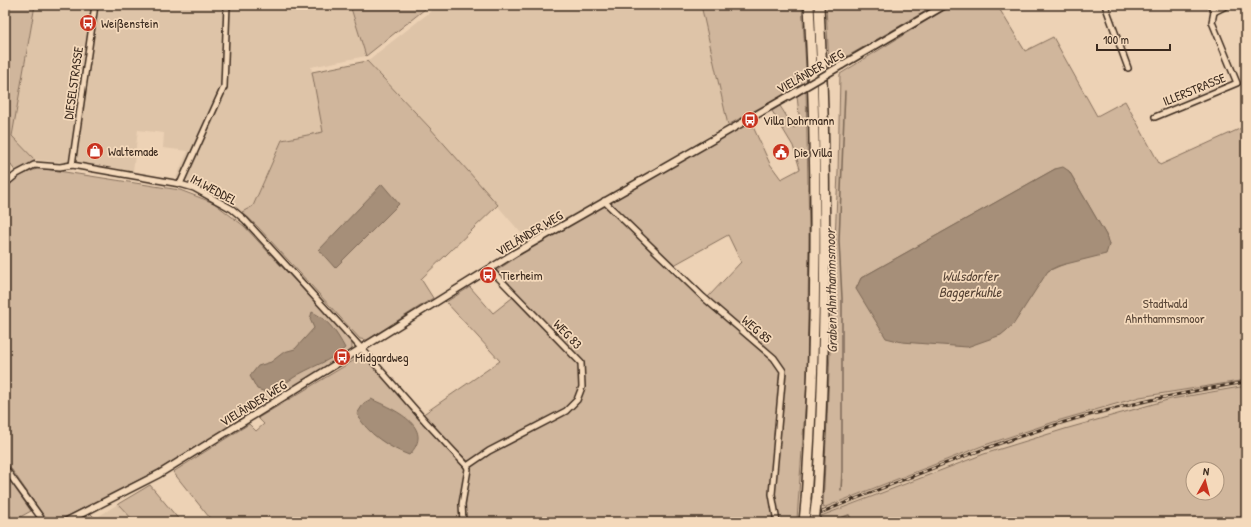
<svg xmlns="http://www.w3.org/2000/svg" width="1251" height="527" font-family="'Patrick Hand',sans-serif">
<style>
.built{fill:#dec4a8}
.green{fill:#d0b69c;stroke:#86705d;fill-rule:evenodd}
.water{fill:#a68f79;stroke:#7b6755}
.lines{fill:none;stroke-linecap:round;stroke-linejoin:round}
.stream{stroke:#7b6755;stroke-width:1.5}
.minor-casing{stroke:#3b2a1e;stroke-width:8}
.tertiary-casing{stroke:#3b2a1e;stroke-width:9}
.motorway-casing{stroke:#3b2a1e;stroke-width:12}
.minor{stroke:#f4d9bb;stroke-width:5}
.tertiary{stroke:#f4d9bb;stroke-width:6}
.motorway{stroke:#f4d9bb;stroke-width:9}
.rail-casing{stroke:#3b2a1e;stroke-width:3}
.rail{stroke:#f4d9bb;stroke-width:1.5;stroke-dasharray:4.5;stroke-linecap:butt}
.tertiary-bridge-casing{stroke:#3b2a1e;stroke-width:9;stroke-linecap:butt}
.motorway-bridge-casing{stroke:#3b2a1e;stroke-width:12;stroke-linecap:butt}
.tertiary-bridge{stroke:#f4d9bb;stroke-width:6}
.motorway-bridge{stroke:#f4d9bb;stroke-width:9}
.labels{text-anchor:middle;stroke-width:3.5;stroke-linejoin:round;paint-order:stroke}
.poi-label{font-size:13px;fill:#3b2a1e;stroke:#f4d9bb;text-anchor:start}
.street-label{font-size:13px;fill:#3b2a1e;stroke:#f4d9bb}
.park-label{font-size:13px;fill:#594637;stroke:#f4d9bb}
.water-label{font-size:14px;font-style:italic;fill:#564335;stroke:#f4d9bb}
</style>
<rect width="100%" height="100%" fill="#edd2b5"/>
<filter id="ink" filterUnits="userSpaceOnUse"><feTurbulence type="fractalNoise" baseFrequency=".025" numOctaves="2"/><feDisplacementMap in="SourceGraphic" scale="8" xChannelSelector="R" yChannelSelector="G"/><feConvolveMatrix kernelMatrix="1 2 1 2 8 2 1 2 1" color-interpolation-filters="sRGB"/></filter>
<g filter="url(#ink)">
<g class="built">
<polygon points="35,5 350,5 366,56 311,67 324,132 282,140 253,206 242,212 192,182 176,178 188,151 163,148 164,133 138,130 133,171 78,163 35,160 12,136"/>
<polygon points="439,5 701,5 728,125 528,241 430,128 367,61"/>
<polygon points="1246,380 1246,386 1171,399 984,454 804,522 789,522 982,446 1057,421 1140,397"/>
<polygon points="118,504 135,522 99,522 96,518"/>
</g>
<g class="green">
<polygon points="5,5 35,5 12,136 35,160 16,172 5,157"/>
<polygon points="350,5 430,5 366,56"/>
<polygon points="701,5 802,5 807,82 728,125"/>
<polygon points="826,5 936,5 829,67"/>
<path d="M952,5H997L1025,51L1053,37L1097,116L1125,101L1160,165L1246,126V380L1140,397L1057,421L982,446L823,508L838,172L840,74ZM1055,169L1069,171L1106,235L1109,245L1048,271L856,289L861,278Z"/>
<polygon points="367,61 430,128 498,205 421,279 433,298 367,340 360,339 258,227 242,212 253,206 282,140 323,132 312,72"/>
<path d="M806,91L809,233L807,382L797,519L789,522H465L466,493L471,464L422,415L500,361L446,302L470,287L493,313L517,294L496,271L536,244L750,120L770,164L781,179L800,169L793,146L772,111L780,106L794,128L800,124L797,96ZM728,235L741,262L708,297L674,265Z"/>
<polygon points="39,168 180,190 214,203 244,226 352,342 352,350 160,469 56,522 44,516 5,460 5,188 19,176"/>
<polygon points="363,355 465,469 460,503 461,522 213,522 173,472 249,424 256,431 264,424 258,418"/>
<path d="M1246,386V522H821V516L984,454L1065,429L1171,399ZM1193,469H1217V493H1193Z"/>
<polygon points="5,474 31,511 13,521 5,509"/>
<polygon points="150,485 181,522 135,522 118,504"/>
<polygon points="90,513 99,522 73,522"/>
</g>
<g class="water">
<polygon points="1063,167 1069,171 1106,235 1109,245 1106,254 1058,266 1048,271 1013,325 1001,335 967,347 902,342 886,338 856,289 861,278 1055,169"/>
<polygon points="382,184 399,204 335,268 319,250"/>
<path d="M312,312C328,319 337,333 345,348C330,362 309,367 293,378C284,384 279,389 269,393L257,389L250,376L258,366L271,362L284,352L295,349L314,328L310,319Z"/>
<path d="M371,399C393,409 437,427 409,455C390,448 367,434 357,414L364,403Z"/>
</g>
<g class="lines">
<g class="stream">
<polyline points="841,490 842,471 842,298 839,241 845,91"/>
<polyline points="830,522 849,515 853,522"/>
</g>
<g class="minor-casing">
<g id="minor">
<polyline points="1105,5 1128,68"/>
<polyline points="1211,5 1214,12 1228,5"/>
<polyline points="1155,117 1237,83 1212,22 1214,12"/>
<polyline points="72,165 95,5"/>
<polyline points="5,184 17,174 34,165 60,167 72,165 180,184 194,188 232,209 245,220 362,349 426,422 467,466 468,469 462,504 463,522"/>
<polyline points="180,184 224,87 227,5"/>
<polyline points="604,201 703,297 774,358 783,371 772,494 777,522"/>
<polyline points="467,466 489,451 566,411 577,400 582,387 581,363 490,269"/>
<polyline points="5,468 44,522"/>
</g>
</g>
<g class="tertiary-casing">
<g id="tertiary">
<polyline points="842,65 945,5"/>
<polyline points="65,522 159,474 515,253 796,92"/>
</g>
</g>
<g class="motorway-casing">
<g id="motorway">
<path d="M817,496C827,332 827,169 819,5"/>
<path d="M806,501C817,335 818,170 809,5"/>
</g>
</g>
<use href="#minor" class="minor"/>
<use href="#tertiary" class="tertiary"/>
<use href="#motorway" class="motorway"/>
<g class="rail-casing">
<g id="rail">
<polyline points="5,511 13,522"/>
<path d="M797,522C889,486 982,446 1078,418C1133,403 1190,391 1246,382"/>
</g>
</g>
<use href="#rail" class="rail"/>
<g class="tertiary-bridge-casing">
<polyline id="tertiary-bridge" points="796,92 842,65"/>
</g>
<g class="motorway-bridge-casing">
<g id="motorway-bridge">
<polyline points="804,522 806,501"/>
<polyline points="814,522 817,496"/>
</g>
</g>
<use href="#tertiary-bridge" class="tertiary-bridge"/>
<use href="#motorway-bridge" class="motorway-bridge"/>
</g>
</g>
<defs>
<g id="bus-disc" transform="scale(0.9)"><circle r="9.5" fill="#c8321e" stroke="#f4d9bb"/><path d="M-5-6H5V4H4V6H2V4H-2V6H-4V4H-5ZM-3.5-4V0h7V-4ZM-3.5 1.2v1.5H-2V1.2ZM2 1.2v1.5H3.5V1.2Z" fill="#fff"/></g>
<g id="shop-disc" transform="scale(0.9)"><circle r="9.5" fill="#c8321e" stroke="#f4d9bb"/><path d="M-5-2.5h2.3a2.7 3.5 0 0 1 5.4 0H5L5.5 6h-11ZM-1.5-2.5h3a1.5 2.3 0 0 0-3 0Z" fill="#fff"/></g>
<g id="civic-disc" transform="scale(0.9)"><circle r="9.5" fill="#c8321e" stroke="#f4d9bb"/><path d="M-.6-6.5H3V-4.5H.6V-3L4-1V1h2V6H-6V1h2V-1L-.6-3ZM-1.2 2.5V6h2.4V2.5Z" fill="#fff"/></g>
</defs>
<g fill-rule="evenodd">
<use href="#bus-disc" x="88" y="23"/>
<use href="#bus-disc" x="750" y="120"/>
<use href="#shop-disc" x="95" y="151"/>
<use href="#civic-disc" x="781" y="152"/>
<use href="#bus-disc" x="488" y="275"/>
<use href="#bus-disc" x="342" y="357"/>
</g>
<g class="labels">
<g class="poi-label">
<text x="101" y="28">Weißenstein</text>
<text x="763" y="125">Villa Dohrmann</text>
<text x="108" y="156">Waltemade</text>
<text x="794" y="157">Die Villa</text>
<text x="501" y="280">Tierheim</text>
<text x="355" y="362">Midgardweg</text>
</g>
<g class="street-label">
<text transform="translate(810 71) rotate(-30)" y="5">VIELÄNDER WEG</text>
<text transform="translate(73 83) rotate(-82)" y="5">DIESELSTRASSE</text>
<text transform="translate(1194 89) rotate(-22)" y="5">ILLERSTRASSE</text>
<text transform="translate(214 189) rotate(28)" y="5">IM WEDDEL</text>
<text transform="translate(529 233) rotate(-31)" y="5">VIELÄNDER WEG</text>
<text transform="translate(757 329) rotate(41)" y="5">WEG 85</text>
<text transform="translate(568 334) rotate(46)" y="5">WEG 83</text>
<text transform="translate(253 403) rotate(-32)" y="5">VIELÄNDER WEG</text>
</g>
<g class="park-label">
<text x="1165" y="308">Stadtwald<tspan x="1165" dy="15">Ahnthammsmoor</tspan></text>
</g>
<g class="water-label">
<text x="970" y="281">Wulsdorfer<tspan x="970" dy="16">Baggerkuhle</tspan></text>
<text transform="translate(831 291) rotate(-91)" y="5">Graben Ahnthammsmoor</text>
</g>
</g>
<rect width="1251" height="527" fill="none" stroke="#f4d9bb" stroke-width="20"/>
<rect x="10" y="10" width="1231" height="507" fill="none" stroke="#3b2a1e" stroke-width="1.5" filter="url(#ink)"/>
<g transform="translate(1205 481) rotate(7)"><circle r="19" fill="#f4d9bb" stroke="#aa937c"/>
<path d="M0-3L7 15L0 10L-7 15Z" fill="#c8321e"/>
<text y="-6" font-size="11" font-weight="bold" text-anchor="middle" fill="#3b2a1e">N</text>
</g>
<path d="M1097 44v6h73v-6" fill="none" stroke="#3b2a1e" stroke-width="2"/>
<text x="1103" y="44" font-size="12" fill="#3b2a1e" stroke="#f4d9bb" stroke-width="3" paint-order="stroke">100 m</text>
</svg>
